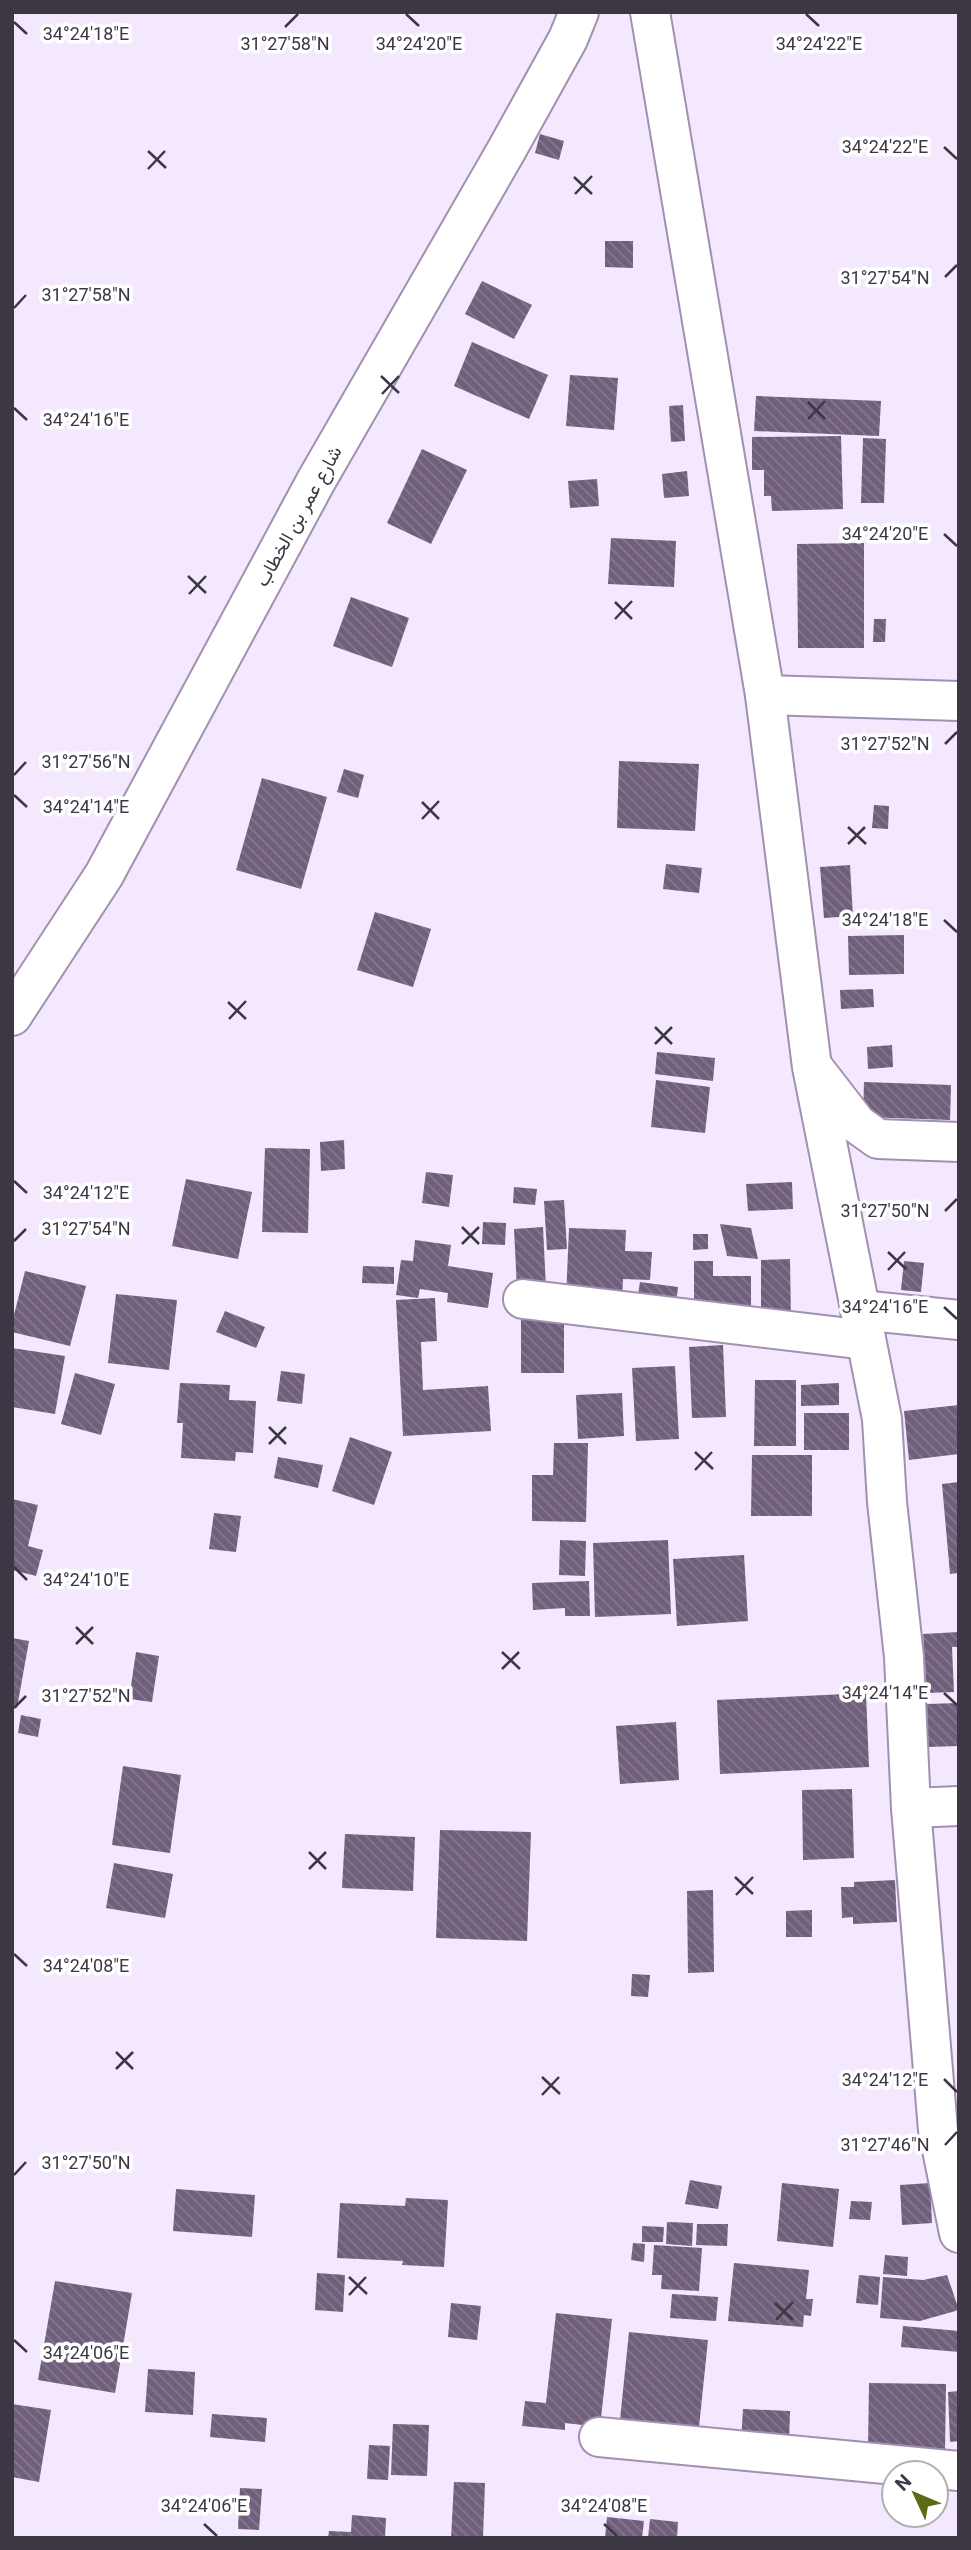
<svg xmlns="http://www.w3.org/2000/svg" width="971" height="2550" font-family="Roboto,Vazirmatn,sans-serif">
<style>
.building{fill:url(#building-back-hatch)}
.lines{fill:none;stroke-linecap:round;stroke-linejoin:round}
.minor-casing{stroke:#a190b0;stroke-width:42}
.minor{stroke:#fff;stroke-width:38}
.ticks{fill:none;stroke:#3d3643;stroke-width:2.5}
.labels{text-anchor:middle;stroke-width:7;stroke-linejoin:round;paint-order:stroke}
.street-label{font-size:19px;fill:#3d3643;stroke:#fff}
.ticks-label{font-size:18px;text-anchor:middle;fill:#3d3643;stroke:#fff;stroke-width:7;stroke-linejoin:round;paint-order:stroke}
</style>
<defs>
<pattern id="building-back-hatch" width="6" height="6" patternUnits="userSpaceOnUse" patternTransform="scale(1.75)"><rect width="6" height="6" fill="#6f5f7c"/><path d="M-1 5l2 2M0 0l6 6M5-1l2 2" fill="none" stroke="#84788f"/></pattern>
</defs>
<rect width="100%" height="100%" fill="#f3e8fd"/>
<g class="building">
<polygon points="540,134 564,141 559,160 535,153"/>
<polygon points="605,241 633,241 633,268 605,267"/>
<polygon points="482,281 532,305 514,339 465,314"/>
<polygon points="472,342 548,375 529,419 454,386"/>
<polygon points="570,375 618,378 614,430 566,426"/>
<polygon points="756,396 881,401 879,436 754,431"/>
<polygon points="683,405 685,441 671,442 669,406"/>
<polygon points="841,436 843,509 772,511 771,496 764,496 764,470 752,470 752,437"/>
<polygon points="863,438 886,439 884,503 861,503"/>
<polygon points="422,449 467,470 431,544 387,523"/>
<polygon points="687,471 689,496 664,498 662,474"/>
<polygon points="597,479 599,506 570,508 568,481"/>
<polygon points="611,538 676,541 674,587 608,584"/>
<polygon points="864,543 864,648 798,648 797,544"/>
<polygon points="351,597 409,618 392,667 333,646"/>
<polygon points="874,619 886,619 885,642 873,642"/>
<polygon points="619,761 699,764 695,831 617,828"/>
<polygon points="344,769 364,775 358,798 337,792"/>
<polygon points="262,778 327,797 301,889 236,870"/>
<polygon points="874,805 889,806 888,829 872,828"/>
<polygon points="666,864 702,868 699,893 663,889"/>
<polygon points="850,865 853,916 824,918 820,867"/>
<polygon points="375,912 431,929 413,987 357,970"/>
<polygon points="904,935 904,974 849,975 848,936"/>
<polygon points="873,989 874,1007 841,1009 840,990"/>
<polygon points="892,1045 893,1067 868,1069 867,1047"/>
<polygon points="657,1052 715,1058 713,1081 655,1074"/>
<polygon points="656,1080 710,1087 705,1133 651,1127"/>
<polygon points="864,1082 951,1085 950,1120 863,1117"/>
<polygon points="344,1140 345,1169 321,1171 320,1142"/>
<polygon points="265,1148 310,1149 308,1233 262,1232"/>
<polygon points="426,1172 453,1175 449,1207 422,1203"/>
<polygon points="186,1179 252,1192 238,1259 172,1246"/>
<polygon points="792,1182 793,1209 748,1211 746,1184"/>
<polygon points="514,1187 537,1189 535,1205 513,1203"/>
<polygon points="564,1200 567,1249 547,1250 544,1201"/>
<polygon points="483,1222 506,1223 505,1245 482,1244"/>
<polygon points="720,1224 751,1228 758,1259 727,1256"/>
<polygon points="543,1227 546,1288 517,1289 514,1229"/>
<polygon points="569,1228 626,1230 625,1251 652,1252 650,1280 623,1279 622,1301 566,1299"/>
<polygon points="693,1234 708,1234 708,1249 693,1250"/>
<polygon points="415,1240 451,1245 448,1266 493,1273 488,1308 447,1302 448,1293 420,1289 418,1298 396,1295 401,1260 413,1261"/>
<polygon points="790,1259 791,1323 761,1323 761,1260"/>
<polygon points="694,1261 713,1261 713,1276 751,1276 751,1316 694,1316"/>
<polygon points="904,1261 924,1263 921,1292 901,1290"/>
<polygon points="363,1266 394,1267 394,1284 362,1283"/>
<polygon points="25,1271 86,1286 70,1346 12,1332 12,1323"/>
<polygon points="640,1282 678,1287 675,1312 636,1307"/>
<polygon points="116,1294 177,1300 169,1370 108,1363"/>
<polygon points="435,1298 437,1341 421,1342 423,1390 488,1386 491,1431 403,1436 396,1300"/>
<polygon points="225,1311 265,1327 256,1348 216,1332"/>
<rect x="521" y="1316" width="43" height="57"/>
<polygon points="723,1345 726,1417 692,1418 689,1347"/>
<polygon points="12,1348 65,1356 55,1414 12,1407"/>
<polygon points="675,1366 679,1439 636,1441 632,1368"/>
<polygon points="281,1371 305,1374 302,1404 277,1401"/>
<polygon points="75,1373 115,1384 101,1435 61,1424"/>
<polygon points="755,1380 796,1380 796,1446 754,1446"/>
<polygon points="180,1383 230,1385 229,1400 256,1401 253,1453 236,1452 235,1461 181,1458 183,1423 177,1423"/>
<polygon points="839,1383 839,1405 801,1406 801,1385"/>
<polygon points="622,1393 624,1436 578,1439 576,1395"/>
<polygon points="959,1405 959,1454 909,1460 904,1411"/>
<rect x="804" y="1413" width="45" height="37"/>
<polygon points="350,1437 392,1452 374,1505 332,1491"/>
<polygon points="554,1443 588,1443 586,1522 532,1521 532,1475 553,1475"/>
<polygon points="752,1455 812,1455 812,1516 751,1516"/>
<polygon points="278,1457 323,1465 318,1488 274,1478"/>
<polygon points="959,1482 959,1573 950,1574 942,1484"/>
<polygon points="12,1499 38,1505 28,1546 43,1550 36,1576 12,1570"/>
<polygon points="214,1513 241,1516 236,1552 209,1549"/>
<polygon points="560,1540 586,1541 585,1576 559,1575"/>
<polygon points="668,1540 671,1614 595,1617 593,1543"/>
<polygon points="744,1555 748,1621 677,1626 673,1559"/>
<polygon points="589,1581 590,1616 565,1616 565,1608 533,1610 532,1583"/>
<polygon points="959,1632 959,1647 952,1647 954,1692 927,1693 923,1634"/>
<polygon points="12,1638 29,1641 17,1708 12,1708"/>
<polygon points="136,1652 159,1656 152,1702 129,1699"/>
<polygon points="866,1693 869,1767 720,1774 717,1700"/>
<polygon points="959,1703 959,1746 928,1747 927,1704"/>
<polygon points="21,1715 41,1719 38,1737 18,1733"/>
<polygon points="676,1722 679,1780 620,1784 616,1726"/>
<polygon points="123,1766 181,1775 170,1853 112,1845"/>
<polygon points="852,1789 854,1858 803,1860 802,1790"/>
<polygon points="440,1830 531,1832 527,1941 436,1938"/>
<polygon points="345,1834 415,1837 413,1891 342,1888"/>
<polygon points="114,1863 173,1874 165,1918 106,1908"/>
<polygon points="895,1880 897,1922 853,1924 853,1917 842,1918 841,1887 854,1887 854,1882"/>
<polygon points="713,1890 714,1972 688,1973 687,1891"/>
<polygon points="812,1910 812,1937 786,1937 786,1911"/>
<polygon points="632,1974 650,1975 648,1997 631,1996"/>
<polygon points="690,2180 722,2186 718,2209 685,2204"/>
<polygon points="782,2183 839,2189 833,2247 777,2241"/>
<polygon points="930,2183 932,2223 902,2225 900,2185"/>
<polygon points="176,2189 255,2195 252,2237 173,2231"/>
<polygon points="406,2198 448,2200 444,2267 402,2265 403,2261 337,2258 340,2203 405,2206"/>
<polygon points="851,2201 872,2202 870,2220 849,2219"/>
<polygon points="667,2222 693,2223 692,2246 666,2244"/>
<polygon points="697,2224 728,2224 727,2246 696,2245"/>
<polygon points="642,2226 664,2227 663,2242 642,2242"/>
<polygon points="633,2243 645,2244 644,2262 631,2260"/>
<polygon points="654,2245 702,2248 699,2291 661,2289 662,2275 652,2275"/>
<polygon points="885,2255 908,2257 907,2276 883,2274"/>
<polygon points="734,2263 809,2270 806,2299 813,2299 811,2316 804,2315 803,2327 728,2321"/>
<polygon points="317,2273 345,2275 343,2312 315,2310"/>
<polygon points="859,2275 880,2277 878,2305 856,2303"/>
<polygon points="947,2275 959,2310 920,2321 880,2318 883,2277 923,2280"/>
<polygon points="55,2281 132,2293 115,2393 38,2380"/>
<polygon points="672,2294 718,2297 716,2321 670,2318"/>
<polygon points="451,2303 481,2306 477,2340 448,2337"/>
<polygon points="556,2313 612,2319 600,2427 565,2423 565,2430 522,2426 525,2401 546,2403"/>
<polygon points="903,2326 959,2331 959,2352 901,2347"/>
<polygon points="629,2332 708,2340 699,2427 620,2420"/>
<polygon points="148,2369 195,2372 193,2415 145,2412"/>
<polygon points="869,2383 946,2384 945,2451 868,2450"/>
<polygon points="959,2391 959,2441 950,2442 948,2392"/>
<polygon points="12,2404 51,2410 39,2482 12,2477"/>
<polygon points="743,2409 790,2411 789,2443 741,2441"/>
<polygon points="212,2414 267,2418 265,2442 210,2437"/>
<polygon points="393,2424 429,2425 427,2476 391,2475"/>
<polygon points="369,2445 390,2446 388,2480 367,2479"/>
<polygon points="454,2482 485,2483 483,2538 451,2538"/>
<polygon points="240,2488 262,2489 259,2530 238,2529"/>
<polygon points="352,2515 386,2518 385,2538 328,2538 329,2531 351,2532"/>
<polygon points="607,2517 644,2521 642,2538 605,2538"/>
<polygon points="650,2519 678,2522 677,2538 648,2538"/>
</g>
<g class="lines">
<g class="minor-casing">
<g id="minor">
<polyline points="650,12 765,695 812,1067 882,1419 887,1502 904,1657 911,1808 938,2130 959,2233"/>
<polyline points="765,695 959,701"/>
<polyline points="12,1016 104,875 316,481 506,151 568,39 579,12"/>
<polyline points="816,1071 857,1124 878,1139 959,1142"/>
<polyline points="523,1299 866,1340"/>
<polyline points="860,1310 959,1320"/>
<polyline points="911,1808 959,1806"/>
<polyline points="599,2437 959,2471"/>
</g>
</g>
<use href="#minor" class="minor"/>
</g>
<path class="ticks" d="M406,14L419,26M806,14L819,26M14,22L27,34M285,27L298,14M944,147L957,159M148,151L166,168M148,169L165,151M574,177L592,194M575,194L592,176M945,277L957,265M14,308L26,295M381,376L399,393M382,394L399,376M808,402L825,419M14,408L27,420M808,419L825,401M944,534L957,546M188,576L206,593M189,594L206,576M615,602L632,619M615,619L632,601M945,744L957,732M14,775L26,762M14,795L27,807M422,802L439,819M422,819L439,801M848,827L866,844M848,844L865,827M944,920L957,932M228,1002L246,1019M229,1019L246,1001M655,1027L672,1044M655,1044L672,1027M14,1181L27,1193M945,1211L957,1199M462,1227L479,1244M14,1241L26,1229M462,1244L479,1227M888,1252L906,1269M888,1270L905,1252M944,1307L957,1319M269,1427L286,1444M269,1444L286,1427M695,1452L713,1469M695,1470L712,1452M14,1567L27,1580M76,1627L93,1644M76,1644L93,1627M502,1652L520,1669M502,1669L519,1652M944,1693L957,1705M14,1708L26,1696M309,1852L326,1869M309,1869L326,1852M735,1877L753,1894M736,1895L753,1877M14,1954L27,1966M116,2052L133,2069M116,2069L133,2052M542,2077L560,2094M944,2079L957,2092M542,2095L559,2077M945,2145L957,2132M14,2175L26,2162M349,2277L367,2294M349,2295L366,2277M775,2303L793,2320M776,2320L793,2302M14,2340L27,2352M204,2524L217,2536M604,2524L617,2536"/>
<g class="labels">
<g class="street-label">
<text transform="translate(298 516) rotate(-61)" y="7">شارع عمر بن الخطاب</text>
</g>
</g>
<g class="ticks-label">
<text x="86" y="40">34°24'18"E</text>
<text x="419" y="50">34°24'20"E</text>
<text x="819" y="50">34°24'22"E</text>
<text x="285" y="50">31°27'58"N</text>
<text x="885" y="153">34°24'22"E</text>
<text x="885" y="284">31°27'54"N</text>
<text x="86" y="301">31°27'58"N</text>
<text x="86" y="426">34°24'16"E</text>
<text x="885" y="540">34°24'20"E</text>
<text x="885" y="750">31°27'52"N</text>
<text x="86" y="768">31°27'56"N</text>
<text x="86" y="813">34°24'14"E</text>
<text x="885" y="926">34°24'18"E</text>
<text x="86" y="1199">34°24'12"E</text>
<text x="885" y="1217">31°27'50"N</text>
<text x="86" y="1235">31°27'54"N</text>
<text x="885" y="1313">34°24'16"E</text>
<text x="86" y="1586">34°24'10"E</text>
<text x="885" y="1699">34°24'14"E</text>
<text x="86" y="1702">31°27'52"N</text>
<text x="86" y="1972">34°24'08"E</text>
<text x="885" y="2086">34°24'12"E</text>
<text x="885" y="2151">31°27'46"N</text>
<text x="86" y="2169">31°27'50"N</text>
<text x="86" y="2359">34°24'06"E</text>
<text x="204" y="2512">34°24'06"E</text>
<text x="604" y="2512">34°24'08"E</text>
</g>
<rect width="971" height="2550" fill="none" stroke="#3d3643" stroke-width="28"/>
<g transform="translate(915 2494) rotate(314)"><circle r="33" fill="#ffffff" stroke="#b1afb4" stroke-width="2"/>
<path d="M0-5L12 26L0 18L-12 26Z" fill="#5e6b14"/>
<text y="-10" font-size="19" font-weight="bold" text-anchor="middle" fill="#3d3643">N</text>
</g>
</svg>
